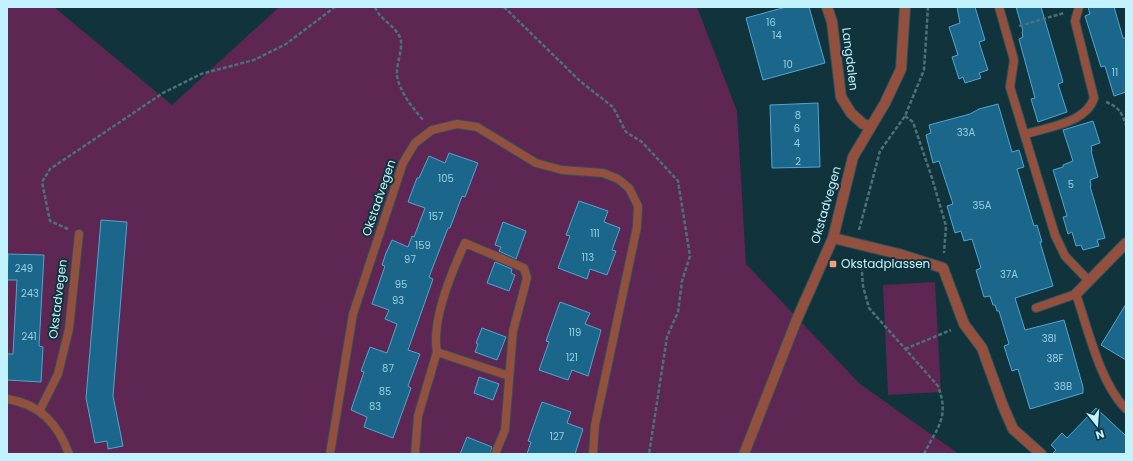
<svg xmlns="http://www.w3.org/2000/svg" width="1133" height="461" font-family="Poppins,sans-serif">
<style>
.green{fill:#5d2653}
.building{fill:#1a678b;stroke:#52a5d1}
.lines{fill:none;stroke-linecap:round;stroke-linejoin:round}
.service-casing{stroke:#2d525a;stroke-width:10}
.minor-casing{stroke:#2d525a;stroke-width:12}
.tertiary-casing{stroke:#2d525a;stroke-width:12}
.path{stroke:#4b727b;stroke-width:2.5;stroke-dasharray:4 2;stroke-linecap:butt}
.service{stroke:#94503f;stroke-width:8}
.minor{stroke:#94503f;stroke-width:10}
.tertiary{stroke:#94503f;stroke-width:10}
.poi-dot{fill:#f49e88;stroke:#11333b;stroke-width:1.5}
.labels{text-anchor:middle;stroke-width:4;stroke-linejoin:round;paint-order:stroke}
.number-label{font-size:10px;fill:#98cfe1}
.street-label{font-size:12px;fill:#c2f2fe;stroke:#11333b}
.poi-label{font-size:12px;fill:#c2f2fe;stroke:#11333b;text-anchor:start}
</style>
<rect width="100%" height="100%" fill="#11333b"/>
<g class="green">
<polygon points="7,7 54,7 172,105 279,7 697,7 737,111 746,264 860,384 959,454 7,454"/>
<polygon points="935,282 941,392 888,395 883,285"/>
</g>
<g class="building">
<polygon points="786,7 809,7 825,63 763,80 746,18"/>
<polygon points="957,7 975,7 985,40 979,42 988,70 979,73 981,78 965,83 963,77 959,79 952,57 958,55 949,27 960,23"/>
<polygon points="1016,7 1041,7 1063,82 1058,84 1067,112 1038,122 1031,99 1035,98 1019,39 1023,37 1022,32 1023,31"/>
<polygon points="1088,7 1114,7 1123,38 1126,38 1126,92 1114,96 1105,66 1101,67 1085,16 1090,14"/>
<polygon points="818,103 820,167 772,168 770,105"/>
<polygon points="998,104 1012,152 1019,150 1024,167 1017,169 1034,226 1037,225 1042,242 1040,242 1053,286 1015,298 1025,330 1064,320 1083,387 1083,393 1030,409 1018,369 1012,371 1004,346 1009,344 999,311 997,311 995,305 993,305 990,296 984,297 976,270 981,268 972,239 964,241 961,231 955,233 947,206 953,204 939,161 933,163 926,135 931,133 929,125 970,114 979,109"/>
<polygon points="1093,121 1100,143 1091,146 1092,151 1091,151 1098,177 1090,180 1091,186 1090,186 1105,238 1097,240 1099,246 1083,250 1081,245 1076,246 1072,232 1068,234 1063,217 1067,216 1053,170 1063,167 1063,165 1073,161 1063,130"/>
<polygon points="449,153 478,163 465,197 462,196 450,228 448,228 429,277 433,279 408,350 420,354 408,386 411,388 393,438 364,427 367,417 351,410 364,372 361,371 370,347 387,353 397,324 385,319 389,310 372,304 385,266 382,265 386,253 392,240 408,247 412,236 414,237 425,208 408,202 417,178 419,178 429,156 445,163"/>
<polygon points="579,201 608,211 604,222 620,228 612,250 616,251 607,275 590,269 587,279 558,268 570,236 566,235"/>
<polygon points="101,220 127,222 113,396 123,446 108,449 107,441 95,443 86,398"/>
<polygon points="503,222 526,231 516,259 499,251 501,247 495,245"/>
<polygon points="8,254 44,255 39,346 43,347 41,382 7,380 7,354 13,354 17,280 7,280"/>
<polygon points="495,262 512,269 511,273 515,275 509,291 487,283"/>
<polygon points="560,302 590,313 585,324 601,330 588,376 572,370 568,380 539,370 549,342 546,341"/>
<polygon points="1126,304 1126,360 1101,345"/>
<polygon points="482,328 506,337 497,360 475,352 478,344 476,343"/>
<polygon points="479,377 499,384 493,400 474,393"/>
<polygon points="542,402 571,412 567,423 583,429 575,454 527,454 531,442 528,441"/>
<polygon points="1096,408 1126,436 1126,454 1052,454 1056,450 1051,445 1062,433 1067,438"/>
<polygon points="467,437 492,447 490,454 460,454"/>
</g>
<g class="lines">
<g class="service-casing">
<g id="service">
<polyline points="999,7 1014,60 1010,87 1055,235 1065,256 1089,281"/>
<path d="M1026,134C1048,127 1086,123 1094,98L1075,21L1079,7"/>
<path d="M1036,308L1076,294C1088,329 1100,383 1126,409"/>
<polyline points="437,352 509,376"/>
<path d="M7,399C40,404 58,424 69,454"/>
<polyline points="40,410 58,374 69,329 79,234"/>
<polyline points="330,454 353,314 403,163 415,143 432,130 457,124 477,127 536,163 562,170 603,173 618,179 629,188 638,206 637,227 595,425 593,454"/>
<path d="M415,454L418,416L437,352C431,321 452,271 465,243L524,268L527,278L513,331L505,430L495,454"/>
</g>
</g>
<g class="minor-casing">
<g id="minor">
<polyline points="827,7 832,22 841,97 851,113 863,124 871,126"/>
<polyline points="833,238 899,254 943,268 964,324 982,348 1003,406 1013,429 1041,454"/>
<polyline points="1076,294 1126,243"/>
</g>
</g>
<g class="tertiary-casing">
<polyline id="tertiary" points="744,454 797,319 833,238 853,157 885,103 901,69 905,7"/>
</g>
<g class="path">
<path d="M375,7C380,21 398,26 401,41C402,52 396,65 397,76C400,92 413,109 424,121"/>
<polyline points="504,7 581,82 613,107 626,132 642,142 678,181 690,256 682,281 678,312 667,337 649,454"/>
<polyline points="1019,26 1064,13"/>
<path d="M1106,102C1119,107 1122,113 1126,125"/>
<polyline points="905,116 913,122 932,178 946,226 944,253"/>
<polyline points="68,229 50,221 42,182 50,169 163,93 201,74 254,60 286,44 335,7"/>
<polyline points="859,230 880,151 905,116 924,70 928,7"/>
<path d="M861,260L863,286L869,308L938,386C950,418 937,427 924,454"/>
<polyline points="905,349 951,330"/>
</g>
<use href="#service" class="service"/>
<use href="#minor" class="minor"/>
<use href="#tertiary" class="tertiary"/>
</g>
<rect class="poi-dot" x="829" y="260" width="8" height="8" rx="2"/>
<g class="labels">
<g class="number-label">
<text x="771" y="26">16</text>
<text x="777" y="39">14</text>
<text x="788" y="68">10</text>
<text x="1115" y="76">11</text>
<text x="798" y="119">8</text>
<text x="797" y="132">6</text>
<text x="966" y="136">33A</text>
<text x="797" y="147">4</text>
<text x="798" y="165">2</text>
<text x="446" y="182">105</text>
<text x="1071" y="188">5</text>
<text x="982" y="209">35A</text>
<text x="436" y="220">157</text>
<text x="595" y="237">111</text>
<text x="423" y="249">159</text>
<text x="588" y="261">113</text>
<text x="410" y="263">97</text>
<text x="24" y="272">249</text>
<text x="1009" y="278">37A</text>
<text x="401" y="288">95</text>
<text x="30" y="297">243</text>
<text x="398" y="304">93</text>
<text x="575" y="336">119</text>
<text x="29" y="340">241</text>
<text x="1049" y="342">38I</text>
<text x="572" y="361">121</text>
<text x="1055" y="362">38F</text>
<text x="388" y="372">87</text>
<text x="1063" y="390">38B</text>
<text x="385" y="395">85</text>
<text x="375" y="410">83</text>
<text x="557" y="440">127</text>
</g>
<g class="street-label">
<text transform="translate(850 59) rotate(83)" y="4">Langdalen</text>
<text transform="translate(379 198) rotate(-71)" y="4">Okstadvegen</text>
<text transform="translate(826 205) rotate(-74)" y="4">Okstadvegen</text>
<text transform="translate(58 299) rotate(-83)" y="4">Okstadvegen</text>
</g>
<g class="poi-label">
<text x="841" y="268">Okstadplassen</text>
</g>
</g>
<rect width="1133" height="461" fill="none" stroke="#c2f2fe" stroke-width="16"/>
<g transform="translate(1097 425) rotate(163)" stroke="#11333b" stroke-width="3" paint-order="stroke">
<path d="M0-3L7 15L0 10L-7 15Z" fill="#c2f2fe"/>
<text y="-6" font-size="11" font-weight="bold" text-anchor="middle" fill="#c2f2fe">N</text>
</g>
</svg>
